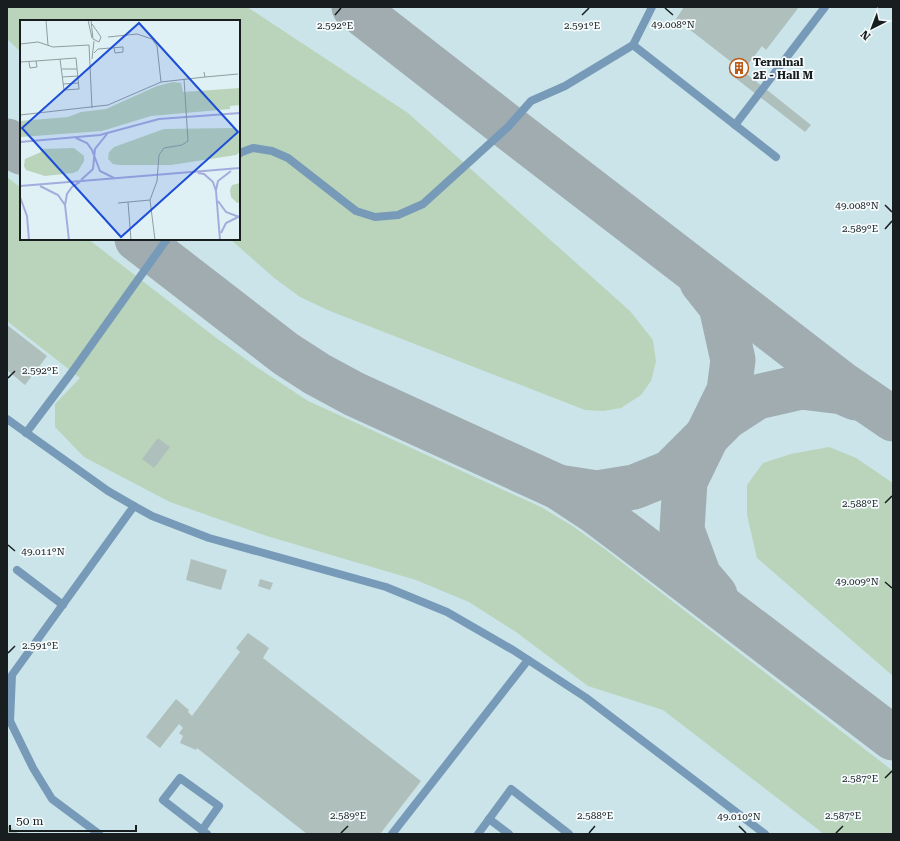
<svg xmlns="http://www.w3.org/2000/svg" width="900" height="841" font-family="'Roboto Serif',serif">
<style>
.built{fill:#cae4e9;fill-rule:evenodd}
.green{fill:#b9d4ba}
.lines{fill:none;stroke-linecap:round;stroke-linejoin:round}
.taxiway{stroke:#a0acb0;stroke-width:45}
.building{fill:#afbfbb}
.lane{stroke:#779ab8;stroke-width:8}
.ticks{fill:none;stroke:#181e1f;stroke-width:1.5}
.labels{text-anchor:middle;stroke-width:3.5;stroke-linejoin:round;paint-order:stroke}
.poi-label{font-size:11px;font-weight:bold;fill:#181e1f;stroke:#f6fcfe;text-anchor:start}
.inset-river{fill:none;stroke:#a4acdd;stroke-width:2}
.inset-road{fill:none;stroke:#909d9f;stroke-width:1}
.view{fill:#1d4ed8;fill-opacity:0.15;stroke:#1d4ed8;stroke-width:2}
.inset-edge{fill:none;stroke:#181e1f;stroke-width:2}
.ticks-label{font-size:10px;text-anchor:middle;fill:#181e1f;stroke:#f6fcfe;stroke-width:3.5;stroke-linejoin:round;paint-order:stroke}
</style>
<rect width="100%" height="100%" fill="#e0f1f5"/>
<path class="built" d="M7,7H893V834H7ZM21,21H239V239H21Z"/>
<g class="green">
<polygon points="7,7 247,7 408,113 630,311 653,340 656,361 651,381 641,395 621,408 603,411 585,410 330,311 300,297 273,277 230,239 239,239 239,21 21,21 21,52 7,39"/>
<polygon points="7,177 21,188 21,239 88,239 215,337 255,366 308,401 541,507 571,525 602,547 893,771 893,834 824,834 663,710 588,686 516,632 469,602 416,580 267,536 170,502 84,457 55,427 55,404 80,378 7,321"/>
<polygon points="829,447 856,458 893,483 893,676 757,558 747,515 747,485 763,463 791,454"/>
</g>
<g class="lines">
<g class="taxiway">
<polyline points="354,7 508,127 842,384 893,419"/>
<polyline points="7,141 21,152"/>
<polyline points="137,239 286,354 317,374 354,394 558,487 596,512 628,536 893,738"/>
<polyline points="702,282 721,306 733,360 729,391 685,481 682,530 699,576 715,595"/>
<polyline points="558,487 597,493 634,487 671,472 726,417 757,397 801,387 842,392 856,398"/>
</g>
</g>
<g class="building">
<polygon points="684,7 799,7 766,50 762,46 743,71 811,125 805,132 729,73 734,64 676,19"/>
<polygon points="7,325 47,356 25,385 7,370"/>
<polygon points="158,438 170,447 154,468 142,459"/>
<polygon points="191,559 227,570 221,590 186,580"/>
<polygon points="260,579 273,583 270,590 258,586"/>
<polygon points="248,633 269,648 263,658 421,781 380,834 307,834 197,748 196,750 180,743 183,736 179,733 183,728 179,724 160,748 146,737 176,699 189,710 188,712 192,716 240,652 236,648"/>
<polygon points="7,825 19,834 7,834"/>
</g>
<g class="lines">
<g class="lane">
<polyline points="633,45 776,157"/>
<polyline points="735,125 825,7"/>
<polyline points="239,154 242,152 253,148 272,151 288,158 356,211 375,217 398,215 423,204 508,127 531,101 565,86 633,45 652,7"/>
<polyline points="7,419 108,491 134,506 12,675 10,721 33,768 52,799 99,834"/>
<polyline points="26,433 72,372 167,239"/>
<polyline points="134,506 152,516 209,538 386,587 447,612 513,650 585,697 765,834"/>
<polyline points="17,570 63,605"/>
<polyline points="489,819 509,834"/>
<polyline points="202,830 219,806 180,778 163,800 207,834"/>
<polyline points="392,834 528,660"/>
<polyline points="478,834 511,789 569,834"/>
</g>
</g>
<path class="ticks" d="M665,8L673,15M335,15L341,8M582,15L589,8M885,205L892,212M885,229L892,221M8,378L15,371M885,503L892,496M8,545L15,551M885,582L892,588M8,653L15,646M885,778L892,771M739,826L746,833M341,833L348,826M589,833L595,826M836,833L843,826"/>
<defs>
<g id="building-ring" transform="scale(1)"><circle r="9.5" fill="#f6fcfe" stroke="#bb5b19" stroke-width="1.5"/><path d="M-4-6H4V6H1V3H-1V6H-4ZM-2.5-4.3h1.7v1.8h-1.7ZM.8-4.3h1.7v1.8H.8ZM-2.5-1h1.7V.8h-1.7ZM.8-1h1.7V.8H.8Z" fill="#bb5b19"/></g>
</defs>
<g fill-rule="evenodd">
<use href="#building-ring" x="739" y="68"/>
</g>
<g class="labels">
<g class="poi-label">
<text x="753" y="66">Terminal<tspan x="753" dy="13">2E - Hall M</tspan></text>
</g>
</g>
<g transform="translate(20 20)">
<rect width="220" height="220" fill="#e0f1f5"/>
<path d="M153,62L161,63L163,72L220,68V85L210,86V89L131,96L82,111L0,117V101L48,97L61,92L86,89L137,66ZM215,108L220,112V132L216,135L151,145H99L93,144L88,139L89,132L94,127L144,109ZM54,128L64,136V141L58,151L53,153L25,156L6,150L4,146L5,139L21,132L20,129ZM220,163V182L217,183L211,177L210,170L212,165Z" fill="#b9d4ba"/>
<path class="inset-river" d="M56,118L67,123L72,130L80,151L94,158M0,122L80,115L139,99L220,93M178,153L184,154L193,162L196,171L200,220M61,160L73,149L75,129L87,114M0,166L220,148M20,166L38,175L45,185L47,174L52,167L60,162M196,170L198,161L211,151M0,177L7,196L9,220M198,181L206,192L219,197M45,185L49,220M201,213L206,203L220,196"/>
<path class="inset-road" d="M26,0L28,25M68,0L72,18M71,0L73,19L79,22L81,17L72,4M88,17L117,14L132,19L137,26L141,62L185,57M0,24L18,22L33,27L69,25L72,88M74,33L78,29L103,27V32L95,33L94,28M72,39L74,21M0,42L16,41L56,38L59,69L44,70L40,39M9,42L10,48L17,47L16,41M42,49H57M184,52L185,57L218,54M42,57L58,56M43,64L58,63M0,95L88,85L141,62M108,182L111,220M98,183L130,180M135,220L130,180L137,161L139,135L144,128L162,125L168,121L164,59"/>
<path class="view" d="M119,3L218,112L101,217L2,108Z"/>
<rect width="220" height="220" class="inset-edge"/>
</g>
<g class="ticks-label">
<text x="673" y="28">49.008°N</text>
<text x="335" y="29">2.592°E</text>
<text x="582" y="29">2.591°E</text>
<text x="857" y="209">49.008°N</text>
<text x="860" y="232">2.589°E</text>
<text x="40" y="374">2.592°E</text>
<text x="860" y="507">2.588°E</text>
<text x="43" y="555">49.011°N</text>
<text x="857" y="585">49.009°N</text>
<text x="40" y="649">2.591°E</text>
<text x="860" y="782">2.587°E</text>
<text x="348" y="819">2.589°E</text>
<text x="595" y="819">2.588°E</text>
<text x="843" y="819">2.587°E</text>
<text x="739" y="820">49.010°N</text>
</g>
<rect width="900" height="841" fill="none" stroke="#181e1f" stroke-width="16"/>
<g transform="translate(872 28) rotate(222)" stroke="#f6fcfe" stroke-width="3" paint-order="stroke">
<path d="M0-3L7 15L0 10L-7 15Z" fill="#181e1f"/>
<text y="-6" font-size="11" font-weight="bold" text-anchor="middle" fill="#181e1f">N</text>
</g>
<path d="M10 825v6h126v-6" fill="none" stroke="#181e1f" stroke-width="2"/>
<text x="16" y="825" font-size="12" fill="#181e1f" stroke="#f6fcfe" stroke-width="3" paint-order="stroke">50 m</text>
</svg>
